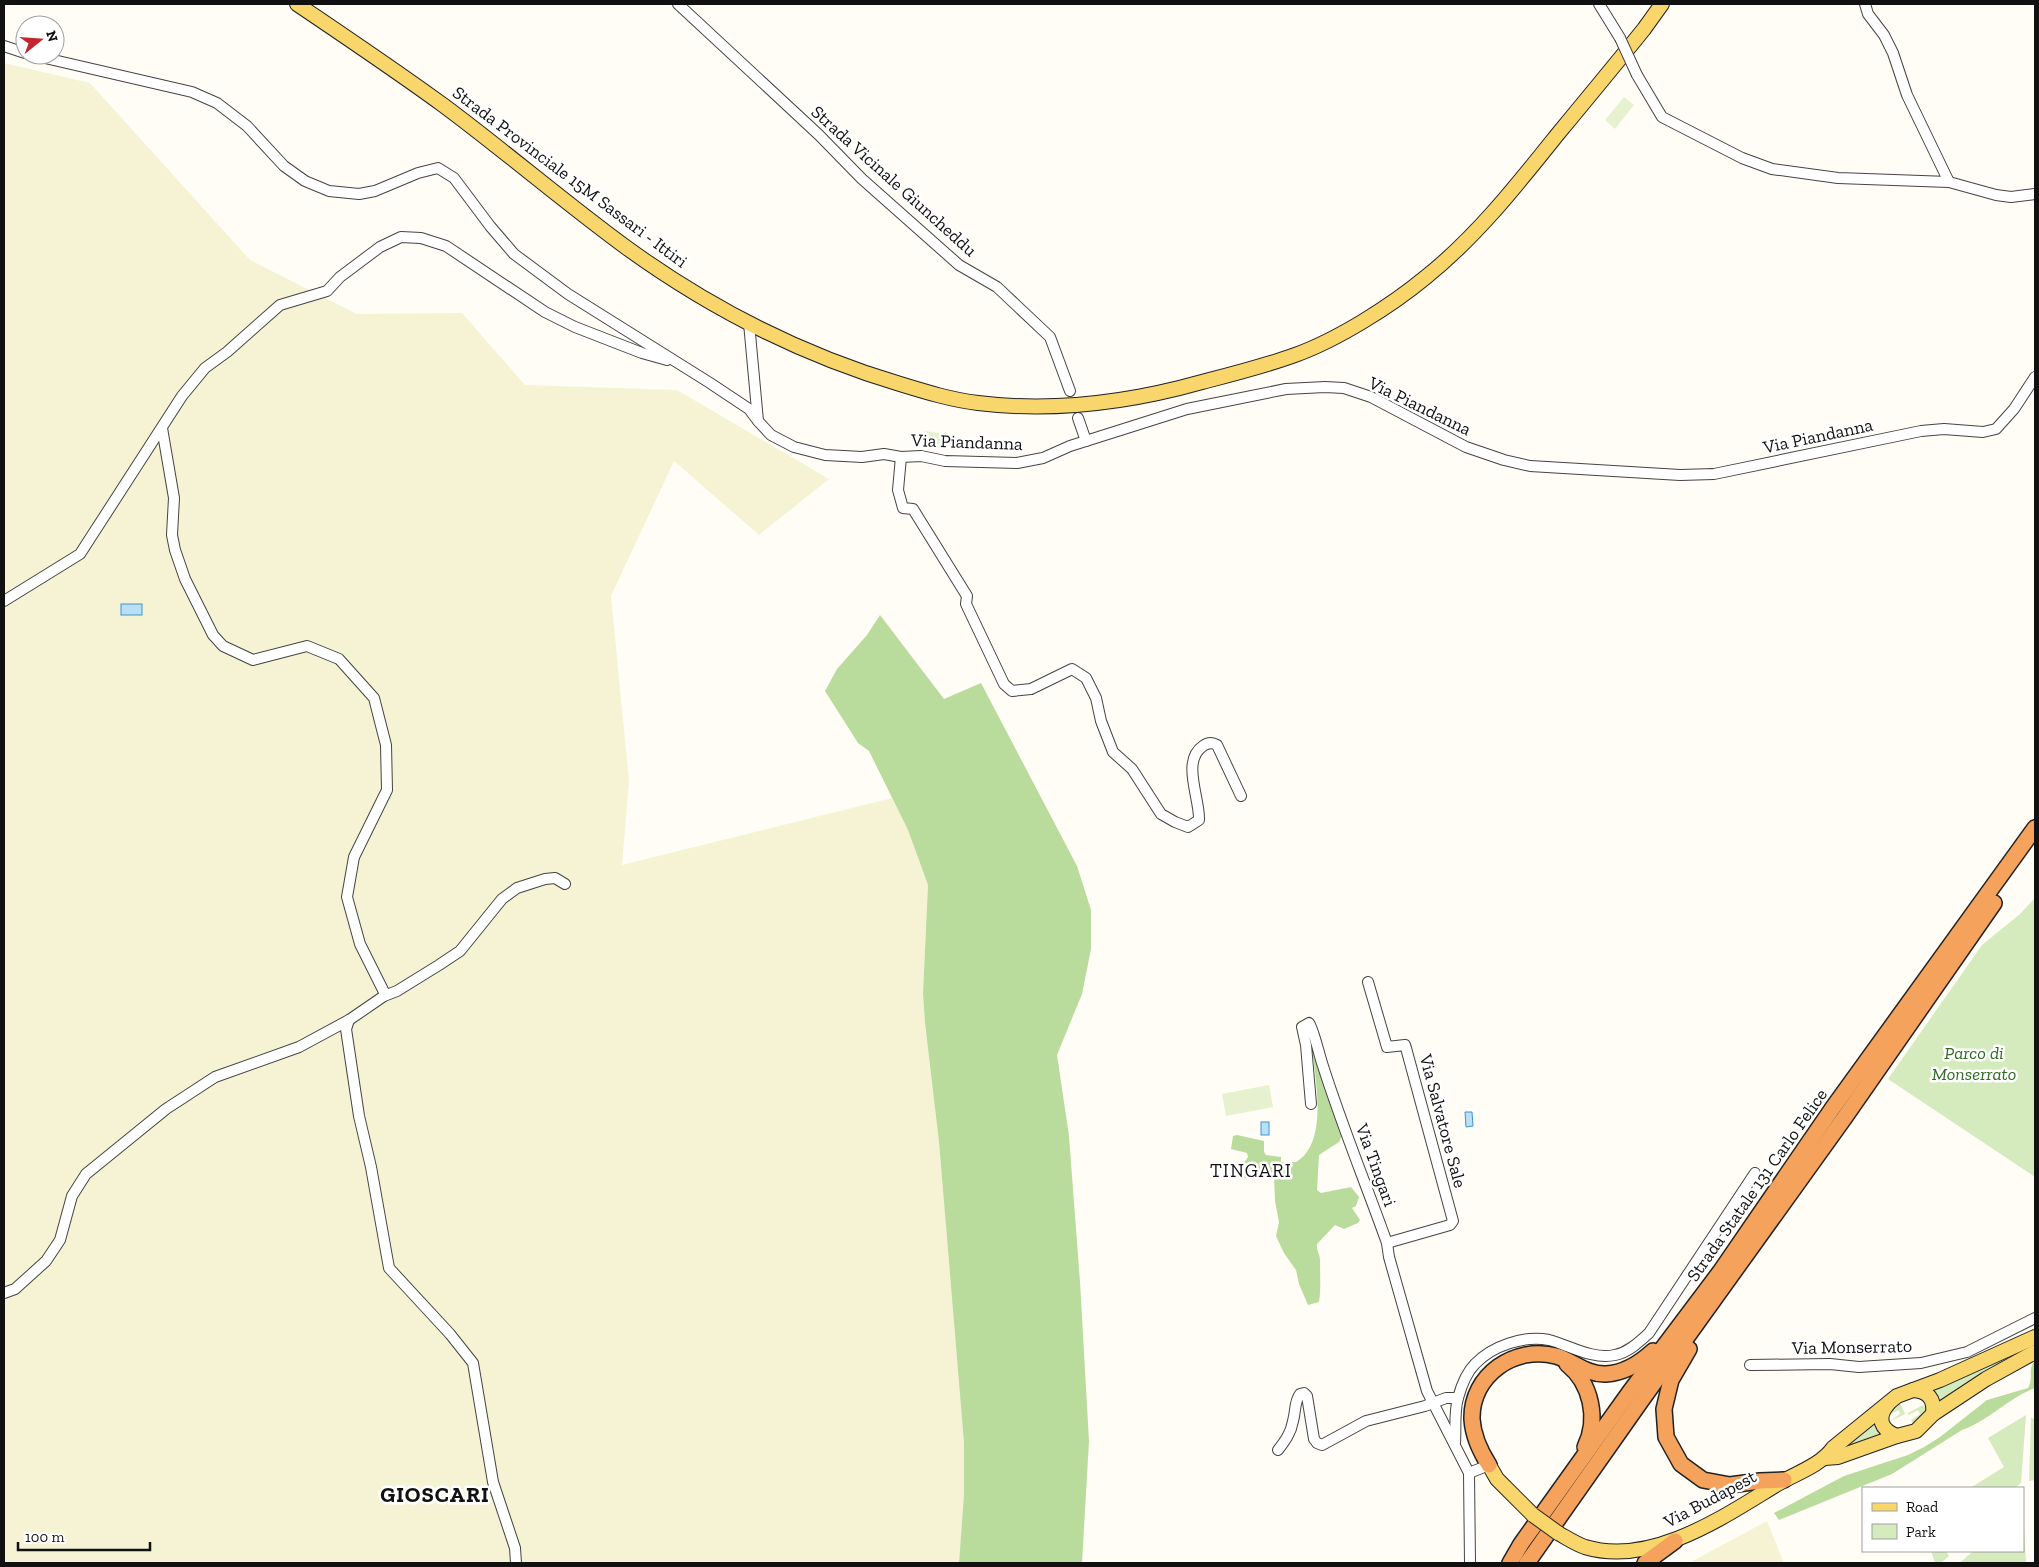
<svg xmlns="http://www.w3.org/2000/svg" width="2039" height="1567" font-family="'Zilla Slab',serif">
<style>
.farmland{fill:#f6f3d4}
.green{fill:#d5ebbd}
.forest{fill:#b9dc9c}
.pitch{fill:#e6f2cf}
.water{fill:#b9e0f7;stroke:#3f96cf}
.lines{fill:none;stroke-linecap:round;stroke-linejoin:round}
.minor-casing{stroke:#444;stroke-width:12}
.major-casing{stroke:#222;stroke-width:16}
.highway-casing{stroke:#222;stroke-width:18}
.minor{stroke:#fff;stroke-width:10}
.major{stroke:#f9d66b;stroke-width:14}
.highway{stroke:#f5a25d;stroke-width:15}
.minor-bridge-casing{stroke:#444;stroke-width:12;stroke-linecap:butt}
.major-bridge-casing{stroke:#222;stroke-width:16;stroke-linecap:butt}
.minor-bridge{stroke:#fff;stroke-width:10}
.major-bridge{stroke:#f9d66b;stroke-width:14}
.labels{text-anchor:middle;stroke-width:5;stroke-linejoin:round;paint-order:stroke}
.street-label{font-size:18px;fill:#111;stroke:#fff}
.park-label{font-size:18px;font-style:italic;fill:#2f6b1f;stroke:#fff}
.neighbourhood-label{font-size:19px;letter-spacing:1px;fill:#111;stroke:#fff}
.district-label{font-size:22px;font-weight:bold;letter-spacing:1px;fill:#111;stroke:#fff}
</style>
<rect width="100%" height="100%" fill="#fffdf5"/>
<g class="farmland">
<polygon points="4,63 90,83 250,260 357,314 462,313 525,385 677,390 829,479 759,535 674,461 611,596 629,781 622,865 892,798 908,830 928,885 923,993 925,1023 939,1142 964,1443 964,1494 959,1563 4,1563"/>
<polygon points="1767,1521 1784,1563 1689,1563"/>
</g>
<g class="green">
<polygon points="2035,898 2035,1177 1888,1079 1982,945 2020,914"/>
<polygon points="2035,1342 2035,1346 1937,1406 1928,1391"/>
<polygon points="1900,1403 1905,1414 1889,1422 1900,1414 1899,1410 1888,1415"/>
<polygon points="1923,1405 1926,1408 1926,1412 1913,1424 1911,1420 1920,1414 1918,1410 1908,1415 1908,1413"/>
<polygon points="2026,1415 2021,1483 2015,1488 1970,1488 2004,1467 1988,1438"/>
<polygon points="2031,1417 2035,1420 2035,1480 2029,1481"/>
<polygon points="1876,1419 1886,1436 1835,1451"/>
<polygon points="2023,1508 2026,1563 1960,1563 1973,1551 2023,1551"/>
<polygon points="1931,1551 1946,1551 1949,1556 1941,1563 1935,1563"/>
</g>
<g class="forest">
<polygon points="880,615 944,699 981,683 1077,866 1091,910 1091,949 1082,994 1057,1055 1069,1136 1080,1282 1089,1441 1082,1563 959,1563 964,1494 964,1443 939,1142 925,1023 923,993 928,885 908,830 869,751 858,743 825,691 837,669 867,635"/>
<path d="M1312,1043L1344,1131L1339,1142L1319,1155L1317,1190L1321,1193L1351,1187L1359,1197L1356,1206L1352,1208L1360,1220L1358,1223L1344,1229L1335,1225L1317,1244C1316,1250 1320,1254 1320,1260C1320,1274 1321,1289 1319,1302L1308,1305L1299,1284L1296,1270L1284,1253L1276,1236L1279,1222L1275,1201L1274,1176C1262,1165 1251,1183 1237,1177C1234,1167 1243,1166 1248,1157L1247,1153L1231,1149L1233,1136L1237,1135L1264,1141V1152L1266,1155L1281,1157V1162H1296C1330,1141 1314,1077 1312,1043Z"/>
<path d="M2035,1361V1388C2008,1398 1988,1421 1962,1430L1892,1474L1779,1520L1774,1513L1844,1476L1908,1455L1924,1447L1940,1437L1987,1400L2028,1388C2034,1379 2027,1368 2035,1361Z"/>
</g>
<g class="pitch">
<polygon points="1624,97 1634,105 1615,129 1605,120"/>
<polygon points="925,431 952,435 951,446 923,443"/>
<polygon points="1269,1085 1273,1107 1226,1116 1222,1094"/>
</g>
<g class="water">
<rect x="121" y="604" width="21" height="11"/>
<polygon points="1465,1112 1472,1112 1473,1126 1466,1127"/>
<rect x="1261" y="1122" width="8" height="13"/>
</g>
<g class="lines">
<g class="minor-casing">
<g id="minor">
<polyline points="678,4 819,135 862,179 959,265 997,287 1050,337 1070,391"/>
<polyline points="1599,4 1620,38"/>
<polyline points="1865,4 1868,14 1884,35 1893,53 1907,95 1949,182"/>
<polyline points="4,46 25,53"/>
<polyline points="32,55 192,92 217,103 247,126 284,166 305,181 329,191 359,194 375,191 418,173 438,168 454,178 490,226 514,254 568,294 710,383 749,409 758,421"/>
<polyline points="1637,75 1662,117 1742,158 1772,169 1838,178 1949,182 1996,195 2011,197 2035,194"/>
<polyline points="749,323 758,421 771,435 794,447 825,455 862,457 884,454 901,457 921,456 945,461 1017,463 1043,458 1070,446 1187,409 1286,389 1325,387 1344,388 1371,397 1466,447 1504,460 1530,466 1680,475 1714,474 1921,431 1944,429 1983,432 1996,429 2014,409 2035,377"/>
<polyline points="1078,418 1086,441"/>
<polyline points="162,428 174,498 172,535 175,550 185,579 213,635 223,646 253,660 307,646 339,659 374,698 386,745 387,790 354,857 347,897 360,944 384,992 384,996"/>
<path d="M901,457L898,490L903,508L913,509L967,596L966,604L1004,684L1012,691L1031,689L1072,669L1086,678L1096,698L1101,721L1113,752L1132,769L1161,814L1175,822L1188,827L1199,820C1200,798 1181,761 1203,746C1207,743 1212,742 1217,745L1241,796"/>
<polyline points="4,601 80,554 182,396 205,368 227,352 280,305 327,291 340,277 380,247 401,237 421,238 446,246 545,312 575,327 642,353 667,360"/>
<polyline points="1368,982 1387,1047 1405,1045 1406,1048 1453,1221 1450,1225 1387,1243"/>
<polyline points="349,1020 346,1029 359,1116 371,1167 389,1268 450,1334 473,1363 493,1482 515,1548 516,1563"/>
<path d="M1311,1104L1306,1045L1302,1027L1309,1023C1313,1027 1320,1058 1323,1066C1342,1126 1366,1184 1387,1243L1389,1257L1427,1391L1469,1473L1470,1563"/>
<polyline points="4,1293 15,1289 46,1261 60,1240 72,1196 86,1174 166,1109 215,1077 299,1047 349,1020 384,996 397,991 439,965 460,951 502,899 517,888 545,879 555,878 565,884"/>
<polyline points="1750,1365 1830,1364 1859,1367 1921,1363 1967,1352 2035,1318"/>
<path d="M1455,1443C1456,1429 1454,1412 1458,1398C1461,1387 1467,1372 1475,1364C1492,1346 1524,1335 1549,1340C1569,1345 1592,1360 1615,1355C1629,1352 1639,1342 1649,1333L1755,1173"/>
<path d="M1278,1450C1285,1441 1291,1433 1293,1421C1296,1411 1294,1402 1300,1394L1304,1393L1307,1396L1314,1439L1317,1443L1322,1445L1366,1421L1425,1406L1446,1398H1458"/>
<polyline points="1469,1473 1489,1465"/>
</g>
</g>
<g class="major-casing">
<g id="major">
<path d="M297,4C346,37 395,70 443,105C505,151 564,202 627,248C710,308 802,355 900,384C926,392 952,400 978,403C1052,412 1131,402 1202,382C1233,374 1265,366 1295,355C1337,340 1391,306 1426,277C1476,237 1517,185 1557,135C1586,100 1615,65 1644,29L1662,4"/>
<path d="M1913,1390C1928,1391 1935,1399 1933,1414"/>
<path d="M1888,1404C1876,1418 1881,1430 1897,1436"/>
<polyline points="1825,1458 1838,1457 1897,1436 1916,1431 1933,1414 1986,1379 2035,1352"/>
<polyline points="1489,1465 1497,1479 1533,1515"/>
<path d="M1558,1533C1567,1538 1576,1544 1585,1547C1651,1567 1723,1517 1776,1485C1796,1473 1820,1466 1833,1448L1897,1396L1940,1380L2035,1337"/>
</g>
</g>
<g class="highway-casing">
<g id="highway">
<polyline points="1689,1349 1671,1380 1664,1409 1666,1437 1681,1464 1703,1480 1730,1485 1760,1481 1784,1480"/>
<path d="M1567,1364C1591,1383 1599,1419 1585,1447"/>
<path d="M1489,1465C1480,1451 1473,1436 1472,1419C1471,1375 1515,1345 1556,1356C1573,1361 1587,1375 1606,1374C1624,1373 1640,1363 1653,1351"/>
<polyline points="1510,1563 1521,1544 1629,1393 1720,1272 1832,1109 2035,828"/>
<polyline points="1527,1563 1641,1401 1845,1117 1994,903"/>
<polyline points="1645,1563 1675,1541"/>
</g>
</g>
<use href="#minor" class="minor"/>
<use href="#major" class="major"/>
<use href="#highway" class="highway"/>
<g class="minor-bridge-casing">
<polyline id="minor-bridge" points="1620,38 1637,75"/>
</g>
<g class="major-bridge-casing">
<polyline id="major-bridge" points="1533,1515 1558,1533"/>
</g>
<use href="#minor-bridge" class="minor-bridge"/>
<use href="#major-bridge" class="major-bridge"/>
</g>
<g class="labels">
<g class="street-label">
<text transform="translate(570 177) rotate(37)" y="6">Strada Provinciale 15M Sassari - Ittiri</text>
<text transform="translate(894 181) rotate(42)" y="6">Strada Vicinale Giuncheddu</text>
<text transform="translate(1420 406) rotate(26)" y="6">Via Piandanna</text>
<text transform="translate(1818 436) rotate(-12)" y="6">Via Piandanna</text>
<text transform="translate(967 442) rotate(2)" y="6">Via Piandanna</text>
<text transform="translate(1443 1121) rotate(75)" y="6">Via Salvatore Sale</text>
<text transform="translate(1376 1165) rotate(70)" y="6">Via Tingari</text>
<text transform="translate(1757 1185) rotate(-55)" y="6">Strada Statale 131 Carlo Felice</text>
<text transform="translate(1852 1347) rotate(-1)" y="6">Via Monserrato</text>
<text transform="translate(1710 1499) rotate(-28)" y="6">Via Budapest</text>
</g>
<g class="park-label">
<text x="1974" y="1059">Parco di<tspan x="1974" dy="21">Monserrato</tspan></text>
</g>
<g class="neighbourhood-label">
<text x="1251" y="1177">TINGARI</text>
</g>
<g class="district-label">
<text x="435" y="1502">GIOSCARI</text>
</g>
</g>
<rect width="2039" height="1567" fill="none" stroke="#111111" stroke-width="10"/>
<rect x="1862" y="1487" width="162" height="65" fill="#ffffff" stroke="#a0a0a0"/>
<rect x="1872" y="1503" width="25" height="8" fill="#f9d66b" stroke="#a0a0a0"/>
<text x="1906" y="1512" font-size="15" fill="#111111">Road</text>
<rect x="1872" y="1524" width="25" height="15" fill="#d5ebbd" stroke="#a0a0a0"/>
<text x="1906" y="1537" font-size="15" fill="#111111">Park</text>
<g transform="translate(40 40) rotate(73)"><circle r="24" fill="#ffffff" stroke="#a0a0a0"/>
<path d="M0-4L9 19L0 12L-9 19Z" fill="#c4262e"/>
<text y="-8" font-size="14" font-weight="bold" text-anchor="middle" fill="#111111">N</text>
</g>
<path d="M18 1542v8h132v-8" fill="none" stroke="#111111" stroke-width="2.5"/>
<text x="25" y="1542" font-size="15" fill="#111111" stroke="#ffffff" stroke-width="4" paint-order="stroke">100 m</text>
</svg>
